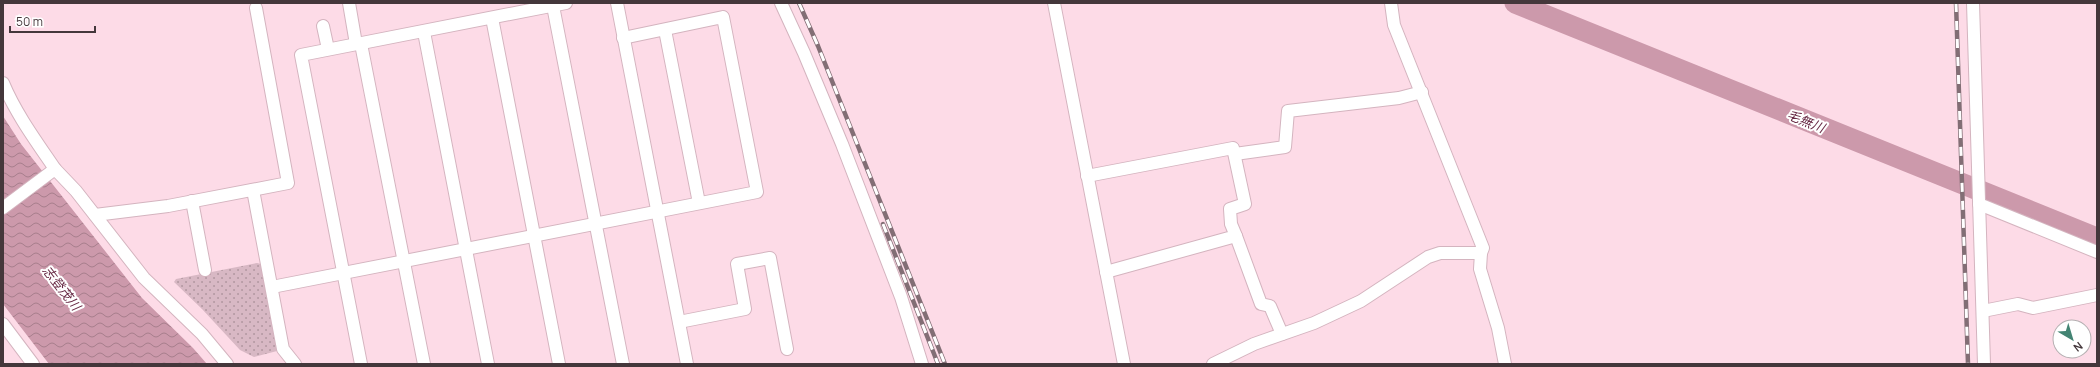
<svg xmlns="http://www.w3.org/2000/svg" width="2100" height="367" font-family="Manrope,'Noto Sans JP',sans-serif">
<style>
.grass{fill:url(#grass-dots)}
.water{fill:url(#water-waves)}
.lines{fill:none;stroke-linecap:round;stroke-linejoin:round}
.river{stroke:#cc99ab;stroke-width:21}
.minor-casing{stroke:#d4b4bf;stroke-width:14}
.minor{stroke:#fff;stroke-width:12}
.rail-casing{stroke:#826e75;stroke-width:4.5}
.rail{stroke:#fff;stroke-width:3;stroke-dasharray:9;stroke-linecap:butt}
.labels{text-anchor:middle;stroke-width:4;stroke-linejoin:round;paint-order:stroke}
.water-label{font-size:13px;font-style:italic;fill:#672944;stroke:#fff}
</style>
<defs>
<pattern id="grass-dots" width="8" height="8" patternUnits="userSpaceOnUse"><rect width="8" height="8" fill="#d8b8c4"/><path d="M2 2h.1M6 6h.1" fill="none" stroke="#b196a0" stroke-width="1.8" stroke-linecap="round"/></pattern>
<pattern id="water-waves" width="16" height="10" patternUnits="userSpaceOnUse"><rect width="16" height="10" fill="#cc99ab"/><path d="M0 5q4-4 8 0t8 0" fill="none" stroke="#a77e8c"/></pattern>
</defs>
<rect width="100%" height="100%" fill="#fddbe7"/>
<polygon class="grass" points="257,263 261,264 277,351 254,357 240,350 202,309 174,282 176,279"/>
<polygon class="water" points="3,116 21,144 142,298 193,348 207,364 49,364 3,304"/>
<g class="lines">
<polyline class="river" points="1515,3 2097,238"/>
<g class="minor-casing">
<g id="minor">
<polyline points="349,3 356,44"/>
<polyline points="617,3 687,364"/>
<polyline points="781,3 804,53 842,144 901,297 922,364"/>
<polyline points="1054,3 1124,364"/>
<polyline points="1391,3 1394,25 1483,248 1481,253 1480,269 1498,328 1505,364"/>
<polyline points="1973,3 1984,364"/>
<polyline points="553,6 623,364"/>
<polyline points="492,18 559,364"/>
<polyline points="323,26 328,49"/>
<polyline points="665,30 699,203"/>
<polyline points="424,32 488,364"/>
<polyline points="361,44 424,364"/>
<path d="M3,83C16,114 36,141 55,169"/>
<polyline points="1235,154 1285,147 1288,111 1399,98 1422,92"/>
<polyline points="1087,176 1233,148 1245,204 1230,209 1231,224 1236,236 1106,272"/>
<polyline points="253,190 283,349 295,364"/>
<polyline points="192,201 205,270"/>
<polyline points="1979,204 2097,252"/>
<polyline points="3,208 55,169 76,191 144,278 202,334 227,364"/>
<polyline points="95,215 168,206 288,183 256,8"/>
<polyline points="1236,236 1261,304 1270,306 1282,334"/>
<polyline points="272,287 757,192 723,17 623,38"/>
<polyline points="1983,311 2018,304 2033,308 2097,295"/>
<polyline points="679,322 745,309 737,264 770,258 787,349"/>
<polyline points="3,324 33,364"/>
<polyline points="361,364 301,55 566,3"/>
<polyline points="1213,364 1254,344 1314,323 1361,301 1428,257 1440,253 1481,253"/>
</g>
</g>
<use href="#minor" class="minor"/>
<g class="rail-casing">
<g id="rail">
<polyline points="799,3 818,46 945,364"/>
<polyline points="1956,3 1968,364"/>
<polyline points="883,224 938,364"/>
</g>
</g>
<use href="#rail" class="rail"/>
</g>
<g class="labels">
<g class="water-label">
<text transform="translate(1806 121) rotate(22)" y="5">毛無川</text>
<text transform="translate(62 288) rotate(52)" y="5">志登茂川</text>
</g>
</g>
<rect width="2100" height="367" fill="none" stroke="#44373b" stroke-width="8"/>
<g transform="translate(2072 339) rotate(142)"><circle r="19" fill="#ffffff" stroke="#b4afb1"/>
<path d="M0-3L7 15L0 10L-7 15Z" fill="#438473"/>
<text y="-6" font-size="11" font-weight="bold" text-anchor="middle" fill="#44373b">N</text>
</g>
<path d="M10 26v6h85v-6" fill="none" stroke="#44373b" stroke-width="2"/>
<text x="16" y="26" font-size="12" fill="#44373b" stroke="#ffffff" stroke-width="3" paint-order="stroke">50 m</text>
</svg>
